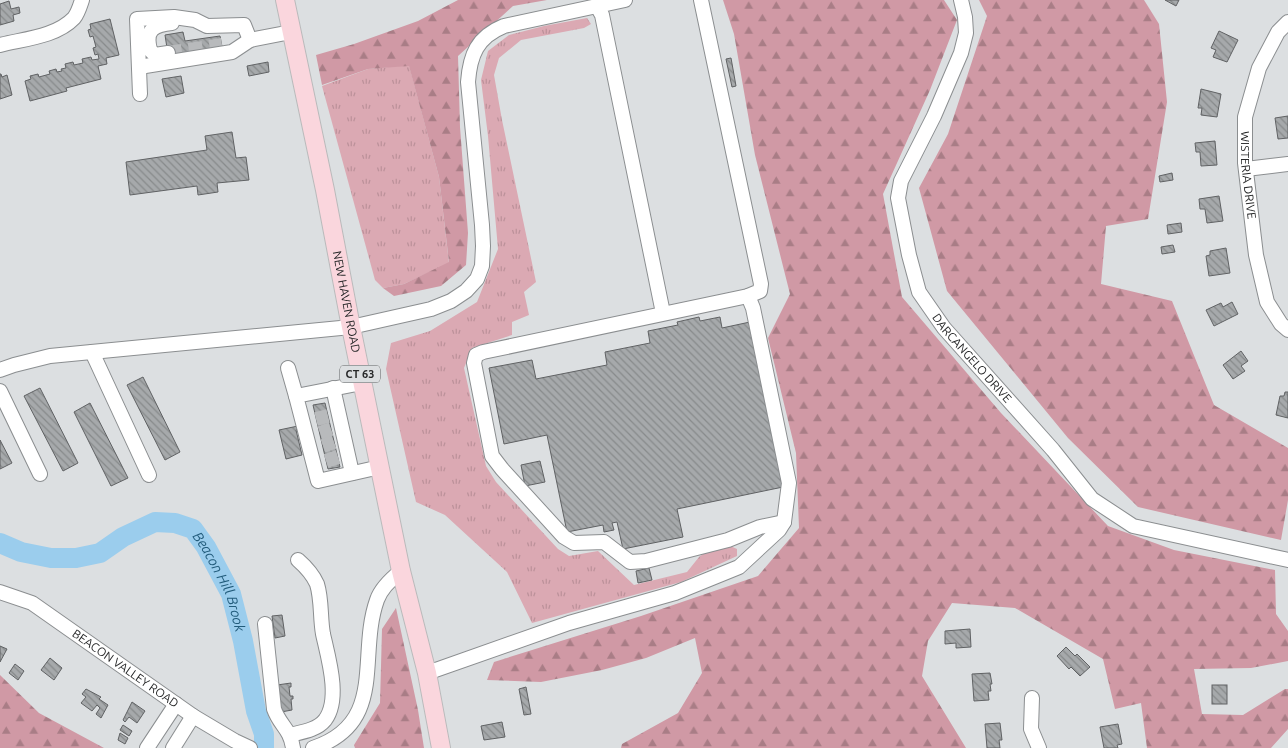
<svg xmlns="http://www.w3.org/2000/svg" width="1288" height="748" font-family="Ubuntu,sans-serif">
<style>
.grass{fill:url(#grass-tufts)}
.forest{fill:url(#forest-firs)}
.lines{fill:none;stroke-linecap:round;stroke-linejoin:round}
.river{stroke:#9bcded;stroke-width:20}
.building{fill:url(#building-back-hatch);stroke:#606264}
.minor-tunnel{stroke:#b8babc;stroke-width:14;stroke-dasharray:14 7;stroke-linecap:butt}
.minor-casing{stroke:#8b8e90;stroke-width:16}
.major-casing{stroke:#bababb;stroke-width:20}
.minor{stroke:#fff;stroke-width:14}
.major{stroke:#fad6dd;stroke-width:18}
.labels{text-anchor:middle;stroke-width:4;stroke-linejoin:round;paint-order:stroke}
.shield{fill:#dcdfe1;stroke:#5d5f60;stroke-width:1}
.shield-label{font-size:11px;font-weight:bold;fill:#272829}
.street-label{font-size:12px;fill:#272829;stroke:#dcdfe1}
.water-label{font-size:14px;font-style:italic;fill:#225c7c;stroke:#dcdfe1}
</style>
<defs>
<pattern id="grass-tufts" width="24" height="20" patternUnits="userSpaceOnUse" patternTransform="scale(1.25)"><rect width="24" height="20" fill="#dba9b3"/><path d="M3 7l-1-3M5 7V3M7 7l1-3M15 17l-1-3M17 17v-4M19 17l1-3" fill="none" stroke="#bc919a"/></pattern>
<pattern id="forest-firs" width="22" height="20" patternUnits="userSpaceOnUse" patternTransform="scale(1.25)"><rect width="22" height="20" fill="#d099a5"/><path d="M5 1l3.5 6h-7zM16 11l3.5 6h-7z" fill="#a97d86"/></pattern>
<pattern id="building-back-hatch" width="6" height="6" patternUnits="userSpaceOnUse" patternTransform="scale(1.25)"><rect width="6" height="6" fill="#a6a9ab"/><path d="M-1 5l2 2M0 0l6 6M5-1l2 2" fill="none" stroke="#878a8b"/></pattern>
</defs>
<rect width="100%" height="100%" fill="#dcdfe1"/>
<g class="grass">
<polygon points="587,18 591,24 584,28 521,40 499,58 494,75 502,120 536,282 524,292 529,315 512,322 512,335 472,348 464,368 486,466 496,482 558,549 569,556 598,551 634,585 687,572 699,557 710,549 728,545 737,549 737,556 681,582 532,623 507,572 445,515 416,502 386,369 391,343 430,331 477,302 498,249 488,136 481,80 488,51 509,35 544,26"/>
<polygon points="409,65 439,177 449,263 404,284 383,288 375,280 322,86 368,69"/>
</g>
<g class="forest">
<polygon points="458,0 547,0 513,6 458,56 460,127 468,233 466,265 441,286 394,296 383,288 404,284 449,262 439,177 409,66 368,69 322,85 316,55 354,44 418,21"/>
<polygon points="723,0 944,0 957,20 930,90 883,194 902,297 1001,413 1108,526 1174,550 1275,570 1276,614 1288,631 1288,661 1251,668 1194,669 1202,714 1243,715 1285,689 1288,689 1288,729 1271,748 1147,748 1141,703 1115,709 1103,659 1015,608 952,603 928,641 922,676 966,748 621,748 622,744 678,713 702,673 695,638 646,658 602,670 541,682 487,680 494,662 641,616 758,576 799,528 796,453 768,338 790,294 755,155 734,34"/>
<polygon points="979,0 1144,0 1159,24 1167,102 1148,219 1106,226 1101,284 1172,301 1214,405 1288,448 1288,500 1281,540 1138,507 1068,438 947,291 919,188 948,134 987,16"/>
<polygon points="396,608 418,710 424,748 355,748 354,745 380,703 382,629"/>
<polygon points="0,675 39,713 104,748 0,748"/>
</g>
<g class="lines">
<path class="river" id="s1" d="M0,543L21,552L51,558H76L100,553L123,537L155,522L175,523L193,529L206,547L231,594L243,641L256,711L264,734V748"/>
</g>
<g class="building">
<polygon points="1165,0 1179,0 1176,6"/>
<polygon points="9,1 11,9 19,7 20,13 13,15 14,21 0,25 0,4"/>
<polygon points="110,19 119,55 106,58 107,64 98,66 101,79 66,88 67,91 30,101 25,81 31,79 30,76 38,74 39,77 50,74 49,71 56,69 57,72 62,71 61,69 66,68 65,64 73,62 74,65 83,63 82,59 91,57 92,60 99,59 98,54 95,55 93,48 96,47 93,36 90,37 88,30 91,29 90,24"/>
<polygon points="1219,31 1238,40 1227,62 1213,57 1216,50 1211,48"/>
<polygon points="183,32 185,41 220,36 223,52 169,61 165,35"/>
<polygon points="731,58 736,86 732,87 726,59"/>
<polygon points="268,62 269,72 249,76 247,66"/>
<polygon points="0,74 1,74 2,77 7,75 12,95 0,99"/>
<polygon points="181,76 184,93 166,97 162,79"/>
<polygon points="1201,89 1221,94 1217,117 1201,115 1202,108 1198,108"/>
<polygon points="1288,116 1288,138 1278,139 1275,118"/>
<polygon points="232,132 236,158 246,157 249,180 217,183 218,192 198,195 197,186 130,195 126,162 207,150 205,136"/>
<polygon points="1215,141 1217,165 1201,166 1200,152 1196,152 1195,143"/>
<polygon points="1172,173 1173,180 1160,182 1159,176"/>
<polygon points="1219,196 1223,221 1207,223 1205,209 1200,209 1199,199"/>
<polygon points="1181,223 1182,232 1168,234 1167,225"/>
<polygon points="1173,245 1175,252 1162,254 1161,247"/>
<polygon points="1226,248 1230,273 1209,276 1206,256 1210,255 1210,251"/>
<polygon points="1232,302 1238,314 1214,326 1206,310 1221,303 1223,307"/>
<polygon points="699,317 700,321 720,317 722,328 750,322 783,487 677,509 683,537 623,549 617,522 612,523 614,530 604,532 603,525 567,532 547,435 504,444 489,368 532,360 536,379 607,365 605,352 650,343 648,331 678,325 677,322"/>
<polygon points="1241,351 1248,361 1241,366 1245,371 1233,379 1223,365"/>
<polygon points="143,377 180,452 165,460 127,385"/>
<polygon points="40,388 78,463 63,471 24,396"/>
<polygon points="1285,392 1288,392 1288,418 1276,415 1280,396 1284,396"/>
<polygon points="90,403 128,478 111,486 74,412"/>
<polygon points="325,403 340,467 328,469 313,405"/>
<polygon points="298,426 298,429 296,430 302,455 286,459 279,430"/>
<polygon points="0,440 12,463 0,469"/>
<polygon points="540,461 545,482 525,486 521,465"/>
<polygon points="649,568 652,580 638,583 636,571"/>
<polygon points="282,615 285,636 275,638 272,616"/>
<polygon points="970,629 971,647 956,648 956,643 945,644 945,631"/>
<polygon points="0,646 7,649 0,662"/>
<polygon points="1066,647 1075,656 1077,654 1090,667 1080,676 1071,667 1069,669 1057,656"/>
<polygon points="50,658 62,668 54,680 41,670"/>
<polygon points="15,664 24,671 18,680 9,673"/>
<polygon points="990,673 992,684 990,684 991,691 988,691 989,700 974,701 972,674"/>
<polygon points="291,683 291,687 289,687 290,696 293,696 293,699 291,699 292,710 281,712 277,685"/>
<rect x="1212" y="685" width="15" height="19"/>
<polygon points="526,687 531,714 524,715 519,689"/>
<polygon points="86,689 101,697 99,699 108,705 101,718 96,714 100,708 97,705 92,711 81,703 86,697 82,694"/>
<polygon points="132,702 145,711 137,723 129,717 125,722 123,720"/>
<polygon points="502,722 505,737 484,740 481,726"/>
<polygon points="1000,723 1002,740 999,740 1000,748 987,748 985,724"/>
<polygon points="1118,724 1122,744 1117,745 1118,748 1104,748 1100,727"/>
<polygon points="123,725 132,731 129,736 120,730"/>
<polygon points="120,733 128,738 125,744 118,740"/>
</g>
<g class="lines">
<g class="minor-tunnel">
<polyline points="168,53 222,45"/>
<polyline points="316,419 328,416"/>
<polyline points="320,433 331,429"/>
<polyline points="323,446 334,442"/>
<polyline points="326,461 338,457"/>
</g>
<g class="minor-casing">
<g id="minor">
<polyline points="701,0 761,284 760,291 748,296 483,352 476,355 474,363 492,456 502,469 564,537 574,543 604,542 630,562 646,561 728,540 760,527 784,522"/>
<path id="s2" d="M961,0L965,17L966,33L961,53L934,116L901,181L898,198L909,255L919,292L944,328L1053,450L1092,499L1133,526L1288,560"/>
<polyline points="597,6 602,15 663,313"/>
<path id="s3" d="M1288,22L1278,32L1259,68L1245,117V163L1256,255L1267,302L1281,324L1288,330"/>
<path d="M0,45C23,39 56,37 74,18C78,13 80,6 82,0"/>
<path d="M168,53L155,55L150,50C145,30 153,25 172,23"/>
<polyline points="139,67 232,52 250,40"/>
<polyline points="140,94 137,19 174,17 195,20 207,26 244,25 250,40 291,32"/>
<polyline points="1246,169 1288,164"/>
<polyline points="92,352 149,475"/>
<polyline points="288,368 296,396"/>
<path d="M0,370L14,365L50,356L351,327L431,309L451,301L466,291L477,279L482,266L483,246L482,225L468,82C470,55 477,37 504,26L625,0"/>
<polyline points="362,383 296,396 318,481 380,467"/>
<polyline points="333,388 352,473"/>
<polyline points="0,391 40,474"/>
<path id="s4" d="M0,592L32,603L193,716L235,741L250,748"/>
<path d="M265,624L274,709C280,726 290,728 293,748"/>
<polyline points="427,673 569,623 675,593 739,567 779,530 784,522 789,483 753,308 748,296"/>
<polyline points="1032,698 1031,729 1039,748"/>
<path d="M290,735C302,732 317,730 325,720C341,699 328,657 323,634C320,618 322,600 317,584C313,575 306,567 298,560"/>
<polyline points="147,748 176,704"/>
<polyline points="173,748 193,716"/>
<path d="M313,748C388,723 357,656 377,600C381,588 391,579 401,571"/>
</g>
</g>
<g class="major-casing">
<g id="major">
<path id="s5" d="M285,0L325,190L351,327L401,571L427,673L441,748"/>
</g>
</g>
<use href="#minor" class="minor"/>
<use href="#major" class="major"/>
</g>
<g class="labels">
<rect class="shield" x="340" y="365.5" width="40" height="17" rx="4"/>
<g class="shield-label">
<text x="360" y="378">CT 63</text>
</g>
<g class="street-label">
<text dy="4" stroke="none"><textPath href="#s3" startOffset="164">WISTERIA DRIVE</textPath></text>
<text dy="4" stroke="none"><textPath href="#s5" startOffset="308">NEW HAVEN ROAD</textPath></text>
<text dy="4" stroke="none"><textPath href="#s2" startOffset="394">DARCANGELO DRIVE</textPath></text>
<text dy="4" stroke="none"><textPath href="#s4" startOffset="148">BEACON VALLEY ROAD</textPath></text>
</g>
<g class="water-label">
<text dy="5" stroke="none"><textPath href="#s1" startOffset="265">Beacon Hill Brook</textPath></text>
</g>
</g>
</svg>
